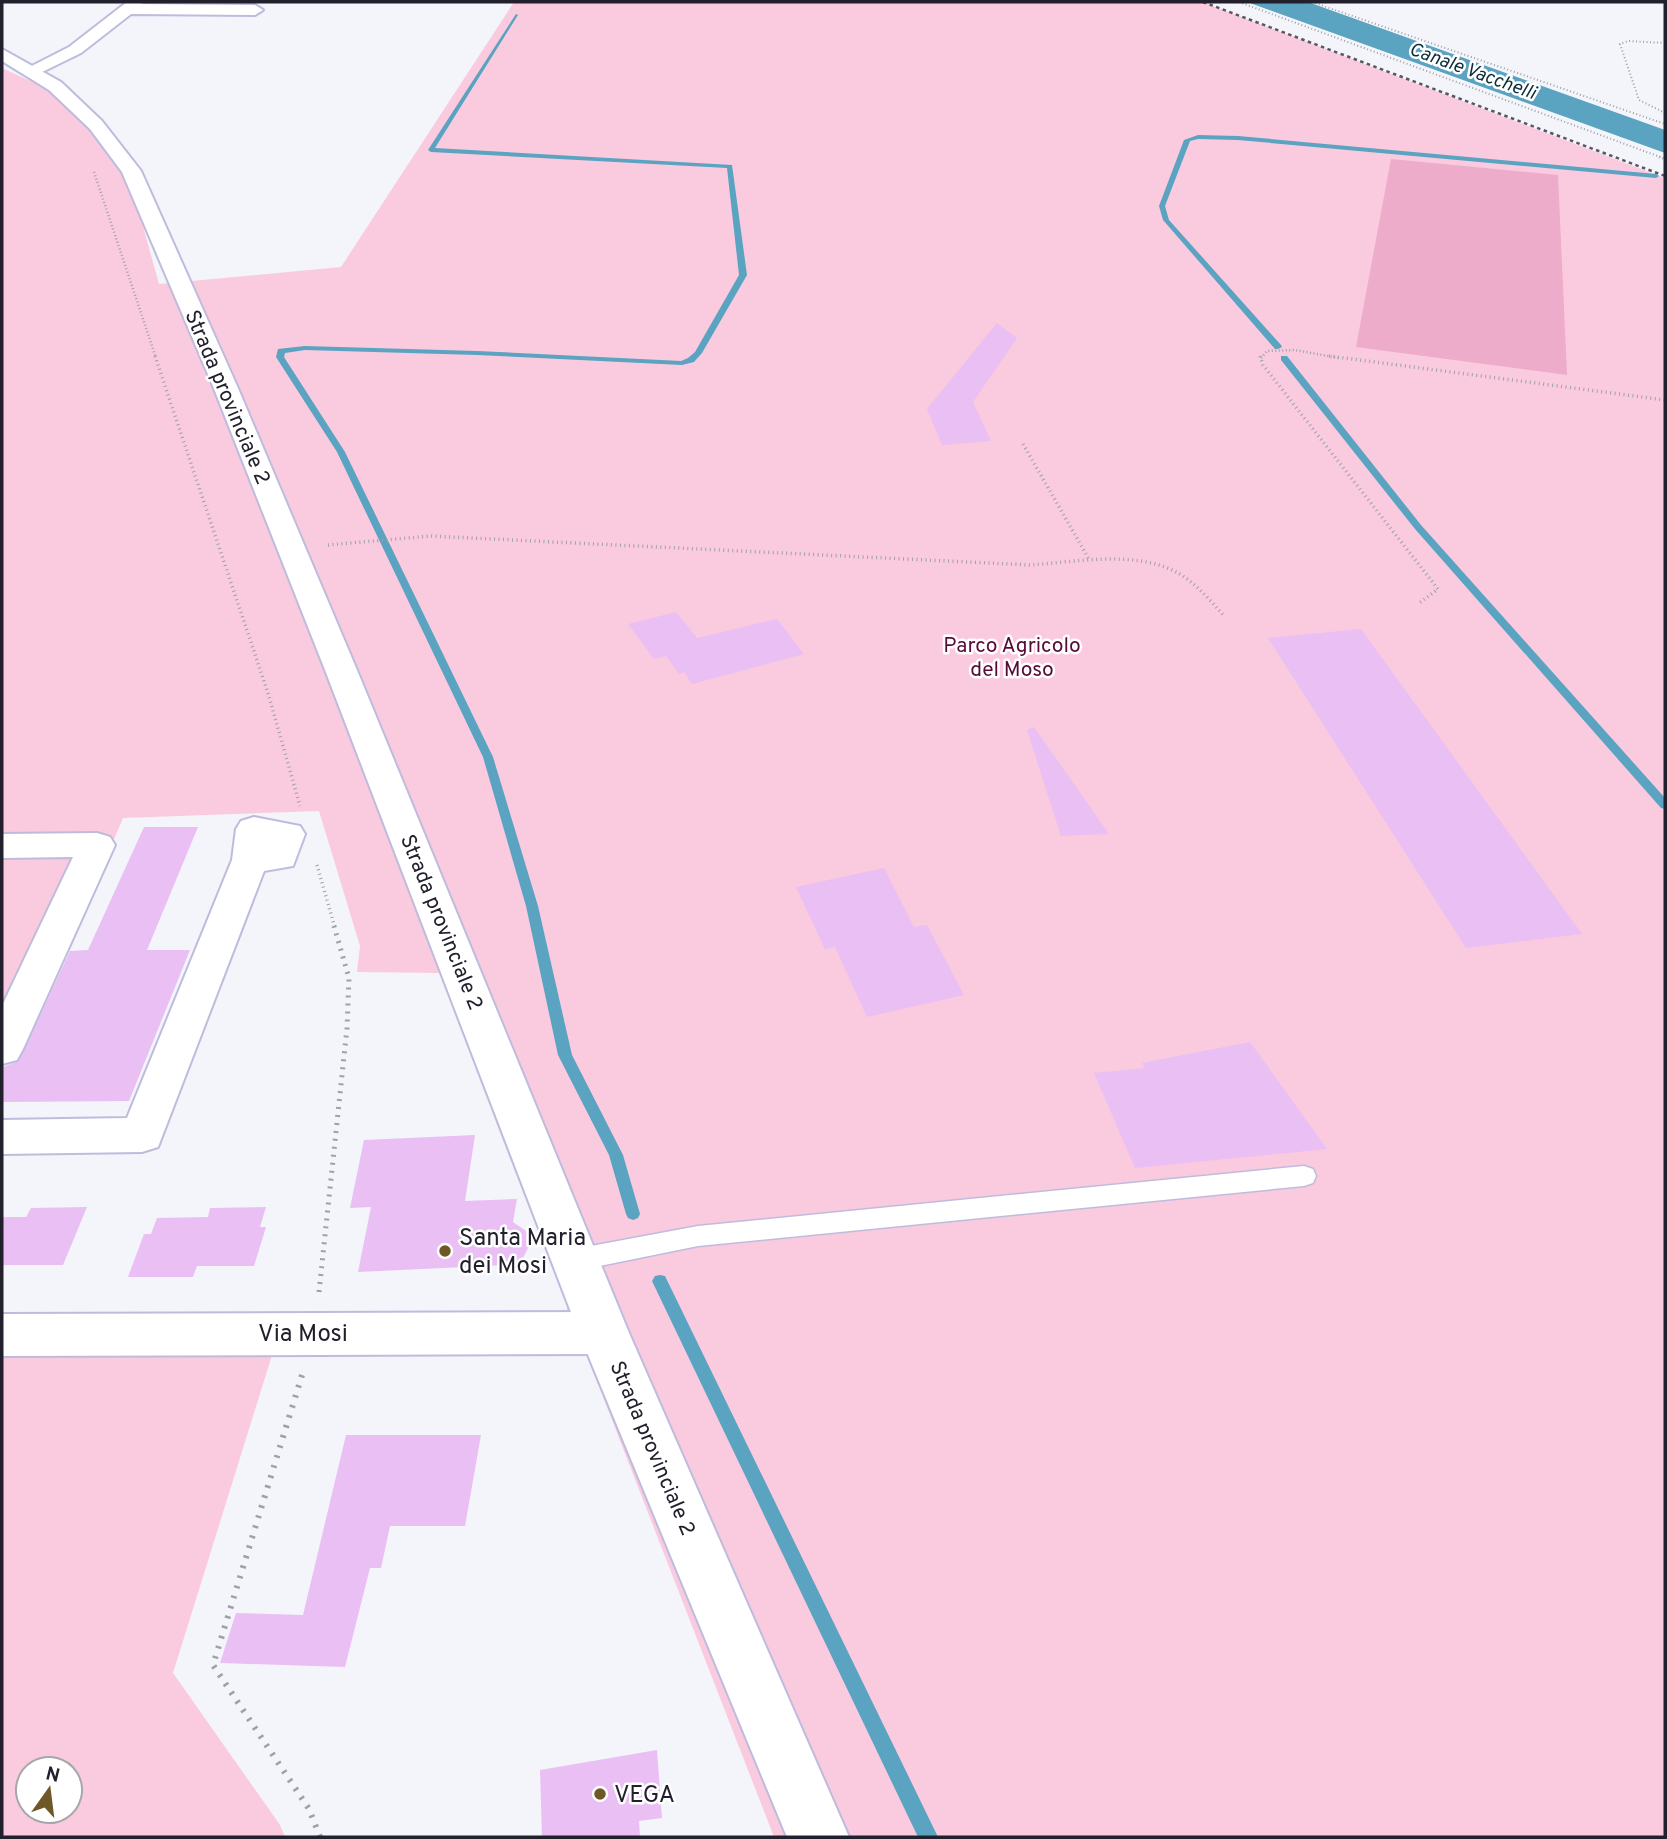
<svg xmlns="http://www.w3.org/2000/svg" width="1667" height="1839" font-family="Overpass,sans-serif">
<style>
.green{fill:#facadf;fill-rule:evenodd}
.forest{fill:#edacca}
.water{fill:#5aa3c1}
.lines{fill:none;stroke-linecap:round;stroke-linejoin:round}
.stream{fill:#5aa3c1;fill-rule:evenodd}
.building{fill:#e9bff4}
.service-casing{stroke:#bebcdd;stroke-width:3}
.minor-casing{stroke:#bebcdd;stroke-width:4}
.secondary-casing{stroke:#bebcdd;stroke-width:4}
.path-far4{stroke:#a0a0a9;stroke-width:2;stroke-dasharray:1 2.5;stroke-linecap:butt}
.path-far3{stroke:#a0a0a9;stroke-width:2.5;stroke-dasharray:1 2.5;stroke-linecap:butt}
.path-far2{stroke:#a0a0a9;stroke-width:3.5;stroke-dasharray:1 3.5;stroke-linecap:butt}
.path-far1{stroke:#a0a0a9;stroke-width:5;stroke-dasharray:2 6;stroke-linecap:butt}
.path{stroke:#a0a0a9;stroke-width:6;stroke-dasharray:2.5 8;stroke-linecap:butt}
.service{fill:#fff;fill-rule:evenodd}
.minor{fill:#fff;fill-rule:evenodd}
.secondary{fill:#fff;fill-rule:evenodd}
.rail{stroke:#585762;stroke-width:2.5;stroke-dasharray:3.5 3.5;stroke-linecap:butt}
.poi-dot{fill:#6f5828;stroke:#fff;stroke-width:2.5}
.labels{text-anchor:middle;stroke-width:5;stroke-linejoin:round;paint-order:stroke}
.far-water-label{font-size:19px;font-style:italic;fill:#0b2e3c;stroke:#fff}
.street-label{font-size:21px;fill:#21202c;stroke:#fff}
.park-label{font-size:21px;fill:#570b38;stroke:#fff}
.near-poi-label{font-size:24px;fill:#21202c;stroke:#fff;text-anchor:start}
.near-street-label{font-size:24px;fill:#21202c;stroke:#fff}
</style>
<rect width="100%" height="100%" fill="#f4f4fb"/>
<g class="green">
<polygon points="514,2 1202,2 1665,178 1665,1837 774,1837 586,1353 546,1354 568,1307 440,973 357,972 360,946 319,811 123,818 43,1007 2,1008 2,68 39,85 84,116 126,165 159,284 341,267"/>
<path d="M273,1352L173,1673L280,1825L285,1837H2V1358ZM28,1769H70V1811H28Z"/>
</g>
<polygon class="forest" points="1391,159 1558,175 1567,375 1356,347"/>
<polygon class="water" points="1247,2 1308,2 1665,130 1665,153"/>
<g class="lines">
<g class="stream">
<polygon points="516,14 518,15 435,148 732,165 747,275 702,353 694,362 682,365 477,355 305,350 285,353 284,357 345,452 493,757 538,906 572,1055 623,1155 640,1214 638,1218 633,1220 628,1218 626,1214 609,1155 558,1055 526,906 483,757 337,452 276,357 278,349 305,346 477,351 681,361 688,358 695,352 739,275 727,168 431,152 428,150"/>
<polygon points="1198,135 1238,136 1656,174 1659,176 1656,178 1238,140 1198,139 1190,141 1165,206 1169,220 1281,345 1282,347 1278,349 1275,349 1163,220 1159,206 1184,140"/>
<polygon points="1281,356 1287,356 1421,525 1665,798 1665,809 1661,808 1415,529 1281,360"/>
<polygon points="660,1275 665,1276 938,1837 918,1837 652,1281 655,1276"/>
</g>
</g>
<g class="building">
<polygon points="997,323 1017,338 973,402 991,441 942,445 927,409"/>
<polygon points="676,612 697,638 777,619 804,654 692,684 684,672 679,674 666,656 654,659 628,624"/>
<polygon points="1361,629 1582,934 1466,948 1268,638"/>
<polygon points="1034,727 1109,834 1061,836 1027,730"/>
<polygon points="144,827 198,827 147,950 190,950 129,1101 2,1102 3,1067 19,1061 70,951 88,950"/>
<polygon points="884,868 914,927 927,925 964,995 867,1017 835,947 825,949 796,887"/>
<polygon points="1250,1042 1327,1149 1135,1168 1094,1073 1145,1068 1142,1063"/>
<polygon points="475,1135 465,1201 517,1199 513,1222 529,1233 528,1248 522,1260 507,1265 358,1272 371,1207 350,1208 364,1140"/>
<polygon points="87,1207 63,1265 2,1265 2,1217 26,1217 31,1208"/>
<polygon points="266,1207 260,1227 266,1227 254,1266 197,1266 193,1277 128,1277 144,1234 151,1234 157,1218 208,1217 210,1208"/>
<polygon points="346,1435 481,1435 465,1526 390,1526 381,1568 370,1568 345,1667 220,1663 236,1613 303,1615"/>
<polygon points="657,1750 662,1818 639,1821 640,1837 542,1837 540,1770"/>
</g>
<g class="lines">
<g class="service-casing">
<polygon id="service" points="1304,1166 1313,1169 1316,1176 1313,1183 1304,1186 698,1246 575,1271 566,1268 562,1260 566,1252 575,1249 698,1226"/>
</g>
<g class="minor-casing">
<g id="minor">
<polygon points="127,2 143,2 142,4 255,5 263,10 255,15 131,14 81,53 36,75 30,76 22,71 69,47"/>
<polygon points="254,817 300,826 305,834 293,866 264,871 158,1147 142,1152 2,1154 2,1120 127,1118 232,860 236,829 241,821"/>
<polygon points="97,833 110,837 115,845 23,1049 17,1060 2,1064 2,1006 73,857 2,858 2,834"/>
<polygon points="604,1312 621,1318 629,1333 621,1348 604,1354 2,1356 2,1314"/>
</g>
</g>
<g class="secondary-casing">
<polygon id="secondary" points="2,49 61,82 102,121 141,171 237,386 359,675 629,1333 849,1837 787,1837 579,1333 327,675 213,386 122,172 90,129 49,90 2,61"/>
</g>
<g class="path-far4">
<polyline points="1239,2 1663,158"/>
<polyline points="1312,2 1665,124"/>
<polyline points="1665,43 1628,41 1620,44 1639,100 1665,113"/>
</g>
<g class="path-far3">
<polyline points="1659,157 1665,159"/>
<polyline points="94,172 156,358"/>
<polyline points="1261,358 1267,351 1295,350 1339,358"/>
</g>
<g class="path-far2">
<polyline points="155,356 268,693 300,806"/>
<polyline points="1260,356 1263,365 1438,589 1418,604"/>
<polyline points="1329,356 1665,400"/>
<polyline points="1023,444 1090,561"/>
<path d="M328,545L430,536L1030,565C1075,562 1134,550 1176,572C1195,582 1210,600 1224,616"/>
<polyline points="317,865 335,928"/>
</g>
<polyline class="path-far1" points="319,1292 347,1028 349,978 334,926"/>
<polyline class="path" points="302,1375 213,1665 309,1809 320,1837"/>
<use href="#service" class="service"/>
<use href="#minor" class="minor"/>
<use href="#secondary" class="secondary"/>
<polyline class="rail" points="1203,2 1665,176"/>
</g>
<g class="poi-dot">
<circle cx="445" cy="1251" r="7"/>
<circle cx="600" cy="1794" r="7"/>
</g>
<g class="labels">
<g class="far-water-label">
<text transform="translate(1473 70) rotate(20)" y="7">Canale Vacchelli</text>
</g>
<g class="street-label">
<text transform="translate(228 397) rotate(67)" y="7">Strada provinciale 2</text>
<text transform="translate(442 922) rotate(68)" y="7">Strada provinciale 2</text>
<text transform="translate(653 1448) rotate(67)" y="7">Strada provinciale 2</text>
</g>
<g class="park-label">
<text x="1012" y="652">Parco Agricolo<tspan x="1012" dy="24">del Moso</tspan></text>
</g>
<g class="near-poi-label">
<text x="459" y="1245">Santa Maria<tspan x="459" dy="28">dei Mosi</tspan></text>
<text x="614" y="1802">VEGA</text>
</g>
<g class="near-street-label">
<text x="303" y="1341">Via Mosi</text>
</g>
</g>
<rect width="1667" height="1839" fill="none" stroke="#21202c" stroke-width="7"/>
<g transform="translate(49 1790) rotate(14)"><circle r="33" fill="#ffffff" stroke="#a6a6ab" stroke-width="2"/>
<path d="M0-5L12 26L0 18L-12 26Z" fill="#6f5828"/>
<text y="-10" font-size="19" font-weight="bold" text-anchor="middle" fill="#21202c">N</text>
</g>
</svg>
